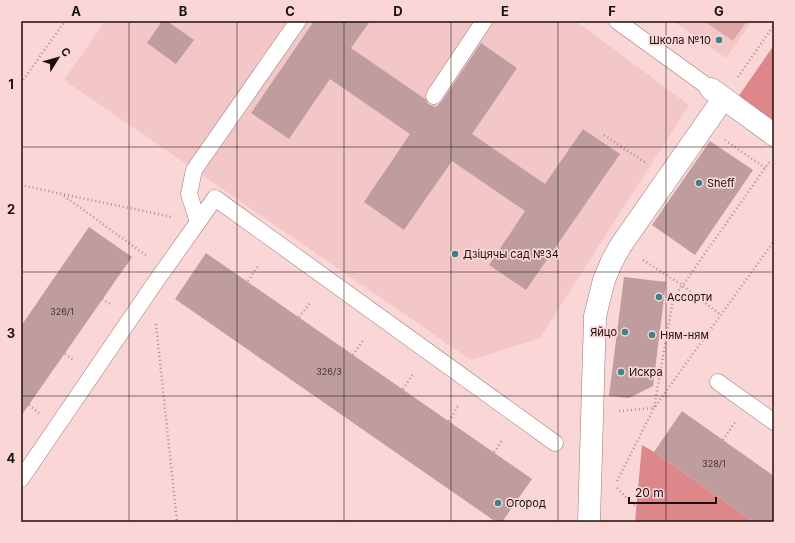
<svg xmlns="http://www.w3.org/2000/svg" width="795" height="543" font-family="Inter,sans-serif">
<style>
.built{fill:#f3c7c7}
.green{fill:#dfa6a8}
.forest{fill:#dd878b}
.building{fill:#bf9d9e}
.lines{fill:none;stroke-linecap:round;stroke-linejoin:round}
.service-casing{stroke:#987878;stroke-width:17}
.pedestrian-casing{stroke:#987878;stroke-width:23}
.path{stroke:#ac9191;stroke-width:2.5;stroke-dasharray:1 3;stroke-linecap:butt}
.service{stroke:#fff;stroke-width:16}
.pedestrian{stroke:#fff;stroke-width:22}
.grid{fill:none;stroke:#1b0f0f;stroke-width:1;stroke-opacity:0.55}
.poi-dot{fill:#3b8488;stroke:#fad6d6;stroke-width:1.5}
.labels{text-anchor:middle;stroke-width:3.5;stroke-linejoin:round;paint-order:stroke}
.number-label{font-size:9px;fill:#443233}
.poi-label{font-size:11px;fill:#1b0f0f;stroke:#fad6d6;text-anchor:start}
.neatline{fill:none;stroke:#1b0f0f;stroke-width:1.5}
.grid-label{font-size:13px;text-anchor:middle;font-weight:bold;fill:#1b0f0f}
</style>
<rect width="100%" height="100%" fill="#fad6d6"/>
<g class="built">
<polygon points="105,21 576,21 689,105 540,338 471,360 64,80"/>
<polygon points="673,21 752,21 726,58"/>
</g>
<polygon class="green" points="704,21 747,21 733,41"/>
<g class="forest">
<polygon points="774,45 774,122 738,97"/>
<polygon points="642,445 654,452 754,522 635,522"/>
</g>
<g class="building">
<polygon points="162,21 167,21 194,40 176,64 147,43"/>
<polygon points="314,21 370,21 351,48 425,99 428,104 436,107 442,101 481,43 517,68 472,134 545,184 583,129 620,154 526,290 489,265 525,211 452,161 404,230 364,202 410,134 330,79 289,139 251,113"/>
<polygon points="710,141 753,170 695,255 652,225"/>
<polygon points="89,227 132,257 21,416 21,326"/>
<polygon points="206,253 532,479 502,522 496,522 175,299"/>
<polygon points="624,277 666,282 653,386 629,398 609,396"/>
<polygon points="682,411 774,476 774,522 754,522 654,452"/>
</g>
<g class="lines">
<g class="service-casing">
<g id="service">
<polyline points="617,21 711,89"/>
<polyline points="434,96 484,21"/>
<polyline points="198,222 189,194 194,170 298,21"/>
<polyline points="718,382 774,422"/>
<polyline points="21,479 152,287 215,198 555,443"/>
</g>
</g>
<g class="pedestrian-casing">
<g id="pedestrian">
<polyline points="711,89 774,135"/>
<polyline points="589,522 595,316 604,280 612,261 621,245 723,99"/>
</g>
</g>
<g class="path">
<polyline points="738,77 774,25"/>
<polyline points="21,83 65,21"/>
<polyline points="604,135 646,163"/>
<polyline points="725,140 765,168"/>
<polyline points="21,185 62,194 172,217"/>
<polyline points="64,196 147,256"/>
<polyline points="643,260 682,285 721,315"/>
<polyline points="248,281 259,265"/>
<polyline points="102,299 112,305"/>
<polyline points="299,317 311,302"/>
<polyline points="156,324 177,522"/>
<polyline points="65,354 74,360"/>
<polyline points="353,355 364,339"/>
<polyline points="403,389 413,374"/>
<polyline points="29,405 39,413"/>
<polyline points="619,411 654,408 673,299 770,161"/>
<polyline points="449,421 458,406"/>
<polyline points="723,440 735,422"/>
<polyline points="494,452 503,439"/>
<polyline points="617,481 654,408 774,241"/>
<polyline points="617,488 651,522"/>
</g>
<use href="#service" class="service"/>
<use href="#pedestrian" class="pedestrian"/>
</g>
<path class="grid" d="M129,21V522M237,21V522M344,21V522M451,21V522M558,21V522M666,21V522M21,147H774M21,272H774M21,396H774"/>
<g class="poi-dot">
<circle cx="719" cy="40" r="4"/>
<circle cx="699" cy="183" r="4"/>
<circle cx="455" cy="254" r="4"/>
<circle cx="659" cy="297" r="4"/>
<circle cx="625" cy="332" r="4"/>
<circle cx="652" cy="335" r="4"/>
<circle cx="621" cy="372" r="4"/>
<circle cx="498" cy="503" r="4"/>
</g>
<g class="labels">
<g class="number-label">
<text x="62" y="315">326/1</text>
<text x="329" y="375">326/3</text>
<text x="714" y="467">328/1</text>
</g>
<g class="poi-label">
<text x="711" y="44" text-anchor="end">Школа №10</text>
<text x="707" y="187">Sheff</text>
<text x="463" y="258">Дзіцячы сад №34</text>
<text x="667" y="301">Ассорти</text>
<text x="617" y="336" text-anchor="end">Яйцо</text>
<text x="660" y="339">Ням-ням</text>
<text x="629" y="376">Искра</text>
<text x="506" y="507">Огород</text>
</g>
</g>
<rect width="795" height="543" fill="none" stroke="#fad6d6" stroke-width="44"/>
<g transform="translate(58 58) rotate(53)" stroke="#fad6d6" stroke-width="3" paint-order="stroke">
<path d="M0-3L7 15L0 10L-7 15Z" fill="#1b0f0f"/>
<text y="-6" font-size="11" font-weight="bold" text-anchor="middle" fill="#1b0f0f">С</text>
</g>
<path d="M629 497v6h87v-6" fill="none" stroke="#1b0f0f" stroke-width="2"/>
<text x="635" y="497" font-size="12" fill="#1b0f0f" stroke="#fad6d6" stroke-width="3" paint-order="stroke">20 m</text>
<rect x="22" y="22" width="751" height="499" class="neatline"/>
<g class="grid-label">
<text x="76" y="16">A</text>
<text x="183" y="16">B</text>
<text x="290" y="16">C</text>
<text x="398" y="16">D</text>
<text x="505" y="16">E</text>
<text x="612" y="16">F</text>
<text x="719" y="16">G</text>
<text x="11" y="89">1</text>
<text x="11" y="214">2</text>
<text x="11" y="338">3</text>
<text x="11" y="463">4</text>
</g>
</svg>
